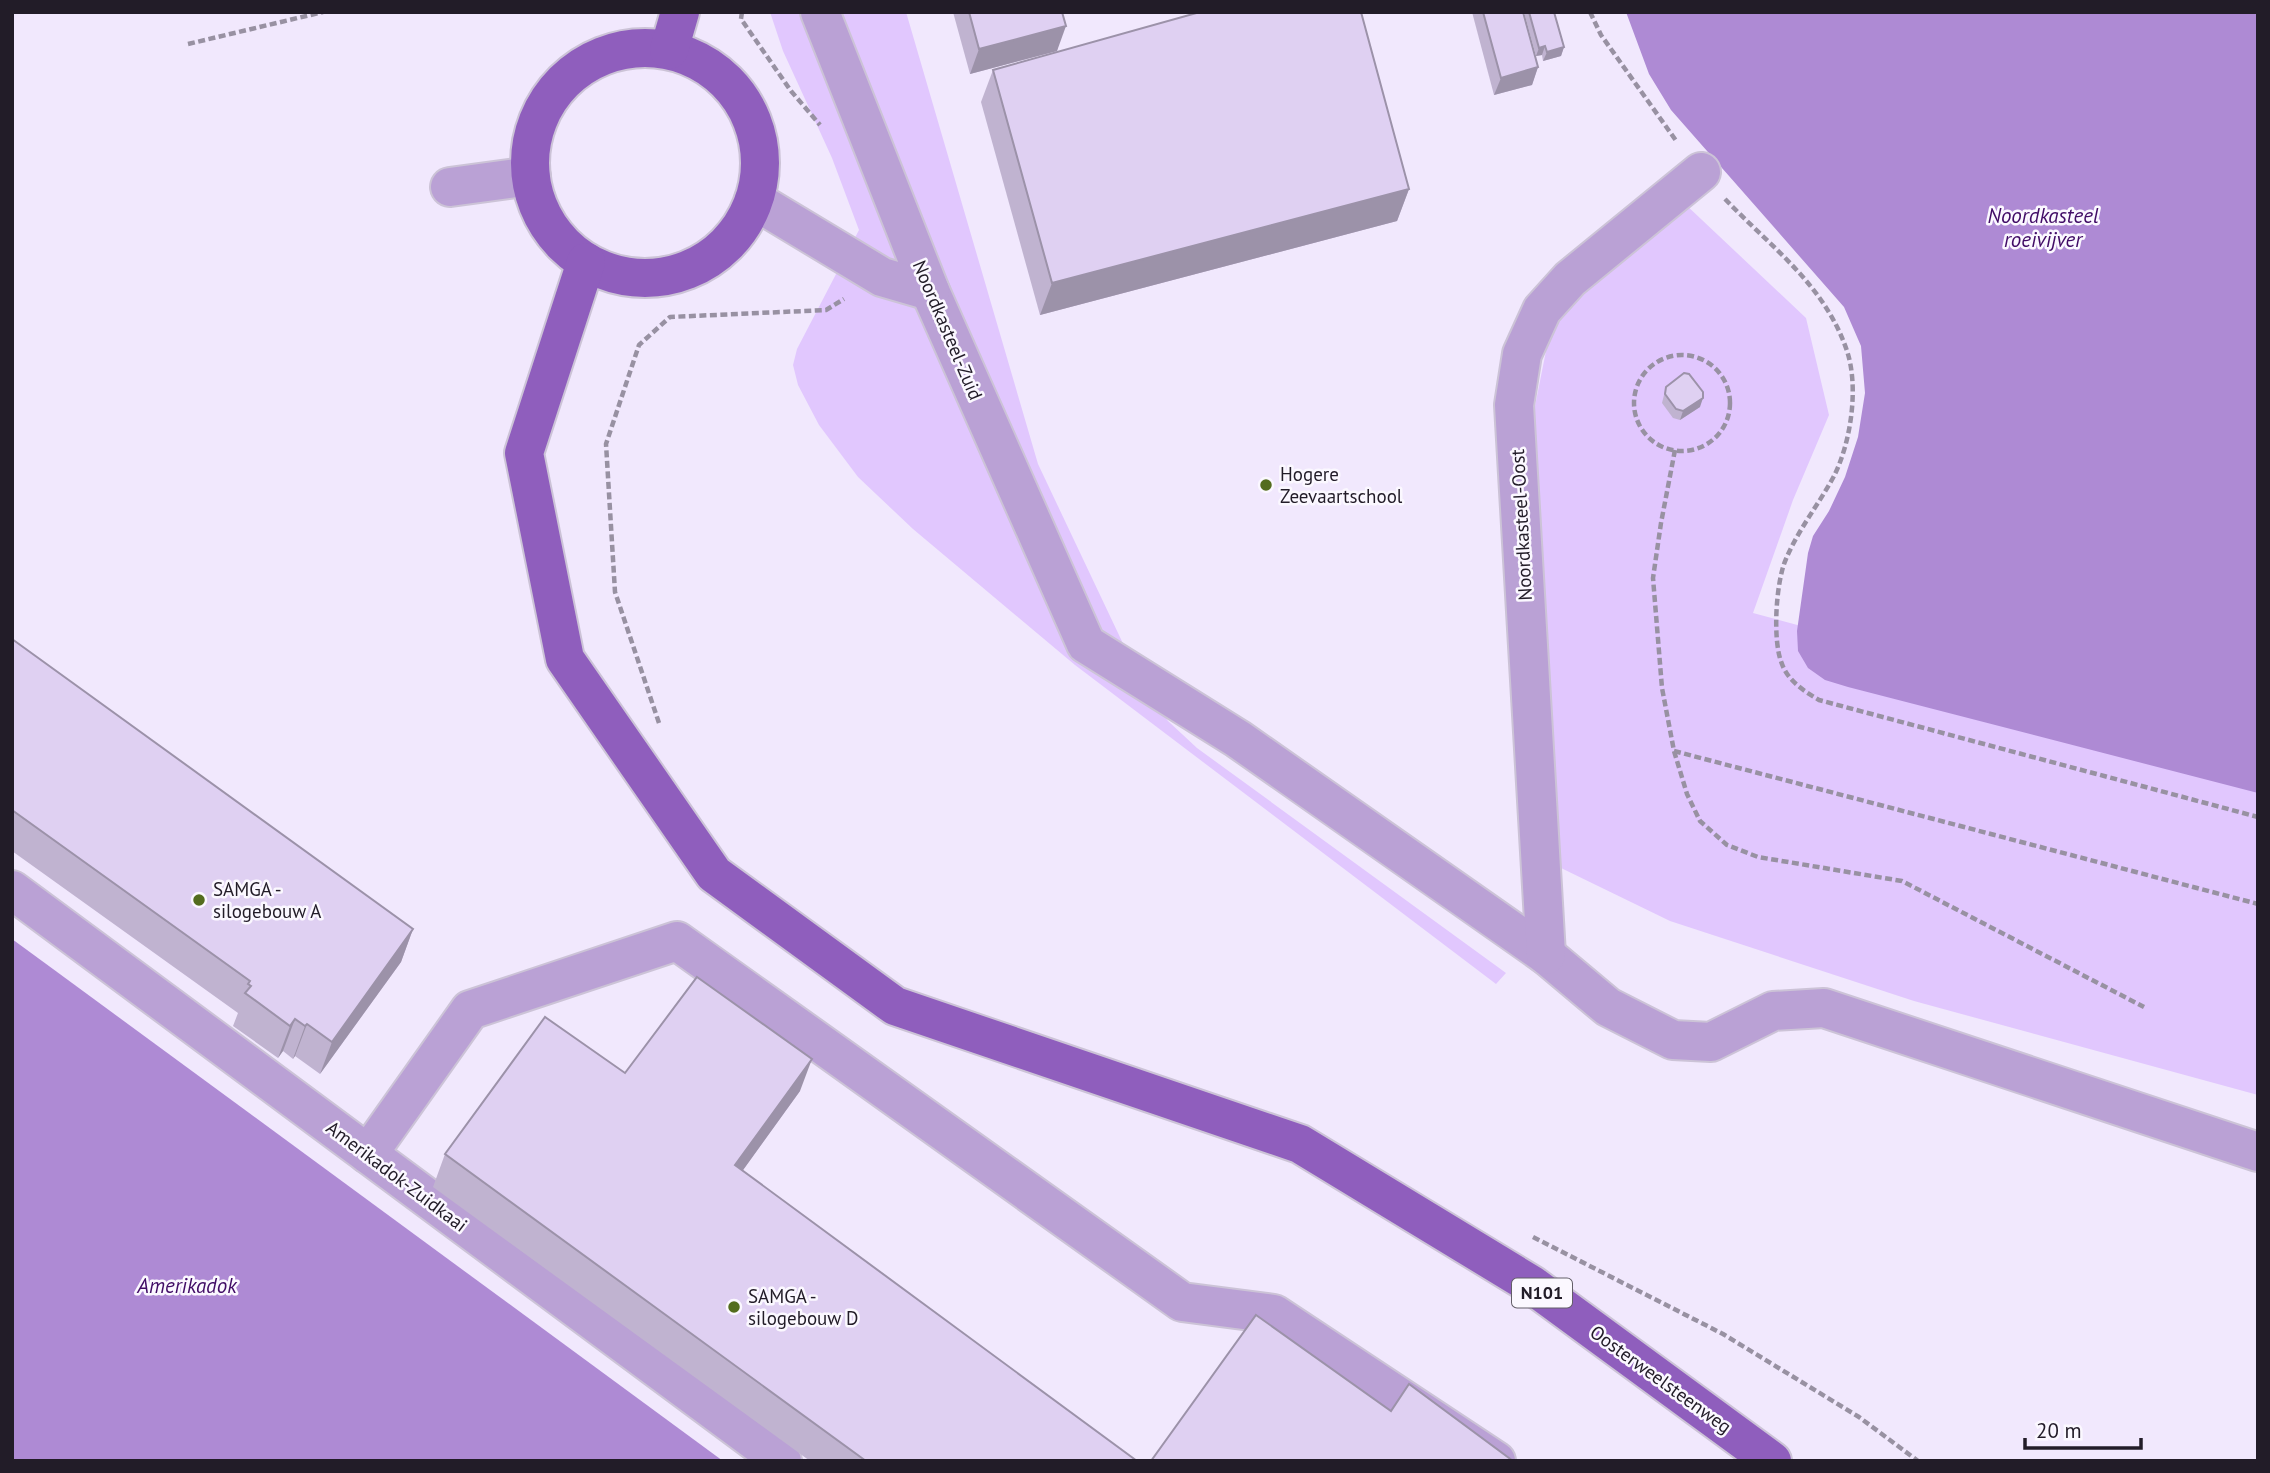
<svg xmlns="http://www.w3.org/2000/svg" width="2270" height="1473" font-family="'PT Sans',sans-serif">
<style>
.green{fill:#e1c7fe}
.water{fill:#ae8ad4}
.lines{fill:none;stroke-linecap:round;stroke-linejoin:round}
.minor-casing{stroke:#ccc3d7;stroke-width:42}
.major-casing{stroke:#ccc3d7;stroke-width:42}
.path{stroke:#9891a2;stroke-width:4.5;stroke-dasharray:7 3.5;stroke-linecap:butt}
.minor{stroke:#baa1d5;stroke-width:38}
.major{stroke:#8f5ebd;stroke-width:38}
.wall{fill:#c0b3d0}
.shaded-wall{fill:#9c92a9}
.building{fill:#dfd0f2;stroke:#9c92a9;stroke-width:2}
.poi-dot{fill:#536c1e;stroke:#fbf8ff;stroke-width:2.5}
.labels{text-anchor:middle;stroke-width:5;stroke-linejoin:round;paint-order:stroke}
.shield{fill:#fbf8ff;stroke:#635e68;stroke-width:2}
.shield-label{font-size:18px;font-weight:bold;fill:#221c28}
.street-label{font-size:19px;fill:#221c28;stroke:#fbf8ff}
.poi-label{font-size:19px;fill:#221c28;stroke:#fbf8ff;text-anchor:start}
.water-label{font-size:21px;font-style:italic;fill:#410c66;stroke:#fbf8ff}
</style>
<rect width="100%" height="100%" fill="#f1e8fd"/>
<g class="green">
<polygon points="770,12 906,12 1038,464 1145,690 1168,721 1197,748 1506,973 1496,984 1075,665 913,529 858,477 819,425 798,385 793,365 797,349 859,230 832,158 783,51"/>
<polygon points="1684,203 1806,318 1829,415 1793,500 1753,613 2258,750 2258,1095 1914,1001 1670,921 1561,868 1532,421 1553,316"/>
</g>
<g class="water">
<polygon points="1626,12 2258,12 2258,793 1848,687 1825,680 1808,668 1798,651 1797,631 1808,553 1813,536 1829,511 1845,477 1858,437 1865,393 1861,346 1844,307 1671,110 1649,74"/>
<polygon points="12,939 53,969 723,1461 12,1461"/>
</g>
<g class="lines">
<g class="minor-casing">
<g id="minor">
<polyline points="820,12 930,291 1086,644 1238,739 1546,955 1608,1007 1673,1040 1711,1042 1773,1011 1824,1008 2258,1152"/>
<polyline points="450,187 531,176"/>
<polyline points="754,200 882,277 930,291"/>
<polyline points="12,890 782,1461"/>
<polyline points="1546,955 1514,405 1522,354 1542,310 1570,279 1701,172"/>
<polyline points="368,1154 470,1010 677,941 1182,1302 1274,1314 1496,1461"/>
</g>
</g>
<g class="major-casing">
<g id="major">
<circle cx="645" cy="163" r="115"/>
<polyline points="669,50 680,12"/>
<polyline points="586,262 524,453 565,659 714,874 895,1006 1300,1144 1532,1285 1772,1461"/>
</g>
</g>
<g class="path">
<polyline points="742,12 741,19 791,91 820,125"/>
<polyline points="1590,12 1601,35 1677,142"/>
<polyline points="188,44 323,12"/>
<path d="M1725,199C1771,247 1825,285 1847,351C1859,387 1851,442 1834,476C1819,504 1798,530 1786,559C1776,581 1772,641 1782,664C1788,681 1804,691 1819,700L2258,817"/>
<circle cx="1682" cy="403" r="48"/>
<polyline points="1675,450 1661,523 1653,578 1662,688 1674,751 1687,794 1700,821 1727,845 1758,857 1902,881 2144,1007"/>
<polyline points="659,723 615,592 606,444 639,345 670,317 826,310 844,299"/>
<polyline points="1674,751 2258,904"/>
<polyline points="1533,1237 1723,1334 1859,1417 1918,1461"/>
</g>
<use href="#minor" class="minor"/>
<use href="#major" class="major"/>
</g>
<g class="wall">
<polygon points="953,12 1062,12 1057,51 970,74"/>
<polygon points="1472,12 1523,12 1538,67 1532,85 1494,95"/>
<polygon points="1524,12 1554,12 1564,47 1561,56 1543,61 1542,55 1536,56"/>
<polygon points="993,70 1409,189 1397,221 1040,315 981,102"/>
<polygon points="1666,387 1700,407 1680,420 1673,418 1662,403"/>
<polygon points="12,639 413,929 401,962 320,1074 295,1056 293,1059 283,1051 278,1058 233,1026 238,1013 12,851"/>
<polygon points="625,1073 800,1091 742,1171 1137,1461 810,1461 433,1187 445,1154"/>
</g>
<g class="shaded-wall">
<polygon points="1066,26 1057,51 970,74 979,49"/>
<polygon points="1545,46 1542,55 1536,56 1539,48"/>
<polygon points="1564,47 1561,56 1543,61 1547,52"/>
<polygon points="1538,67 1532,85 1494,95 1501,78"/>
<polygon points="1409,189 1397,221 1040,315 1052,283"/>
<polygon points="1703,398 1700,407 1680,420 1683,411"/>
<polygon points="413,929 401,962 320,1074 332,1042"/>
<polygon points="295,1019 283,1051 278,1058 290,1026"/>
<polygon points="307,1024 295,1056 293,1059 305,1026"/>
<polygon points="812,1059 800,1091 723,1198 735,1165"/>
</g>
<g class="building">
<polygon points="969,12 1062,12 1066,26 979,49"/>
<polygon points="1200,12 1361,12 1409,189 1052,283 993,70"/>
<polygon points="1483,12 1523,12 1538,67 1501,78"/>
<polygon points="1529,12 1554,12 1564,47 1547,52 1545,46 1539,48"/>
<polygon points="1684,373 1689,374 1703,392 1703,398 1683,411 1676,409 1665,394 1666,387"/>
<polygon points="12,639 413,929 332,1042 307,1024 305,1026 295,1019 290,1026 245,993 251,986 248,984 250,981 12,810"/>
<polygon points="697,977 812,1059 735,1165 1137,1461 866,1461 445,1154 545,1017 625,1073"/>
<polygon points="1256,1315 1391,1411 1409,1384 1513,1461 1151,1461"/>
</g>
<g class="poi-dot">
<circle cx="1266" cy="485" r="7"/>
<circle cx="199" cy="900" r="7"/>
<circle cx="734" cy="1307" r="7"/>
</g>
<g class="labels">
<rect class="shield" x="1512" y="1278.5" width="60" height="29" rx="5"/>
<g class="shield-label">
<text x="1542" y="1299">N101</text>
</g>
<g class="street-label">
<text transform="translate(948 330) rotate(67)" y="7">Noordkasteel-Zuid</text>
<text transform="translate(1521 525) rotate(-93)" y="7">Noordkasteel-Oost</text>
<text transform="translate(397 1176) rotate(37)" y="7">Amerikadok-Zuidkaai</text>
<text transform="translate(1661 1379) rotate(36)" y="7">Oosterweelsteenweg</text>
</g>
<g class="poi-label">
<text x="1280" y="481">Hogere<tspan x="1280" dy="22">Zeevaartschool</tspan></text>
<text x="213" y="896">SAMGA -<tspan x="213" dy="22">silogebouw A</tspan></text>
<text x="748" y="1303">SAMGA -<tspan x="748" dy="22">silogebouw D</tspan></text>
</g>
<g class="water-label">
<text x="2043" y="223">Noordkasteel<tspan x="2043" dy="24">roeivijver</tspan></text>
<text x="187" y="1293">Amerikadok</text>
</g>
</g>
<rect width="2270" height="1473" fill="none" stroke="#221c28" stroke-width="28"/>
<path d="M2025 1438v10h116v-10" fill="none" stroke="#221c28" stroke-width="3.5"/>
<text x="2036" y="1438" font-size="21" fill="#221c28" stroke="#fbf8ff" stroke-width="5" paint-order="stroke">20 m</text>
</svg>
